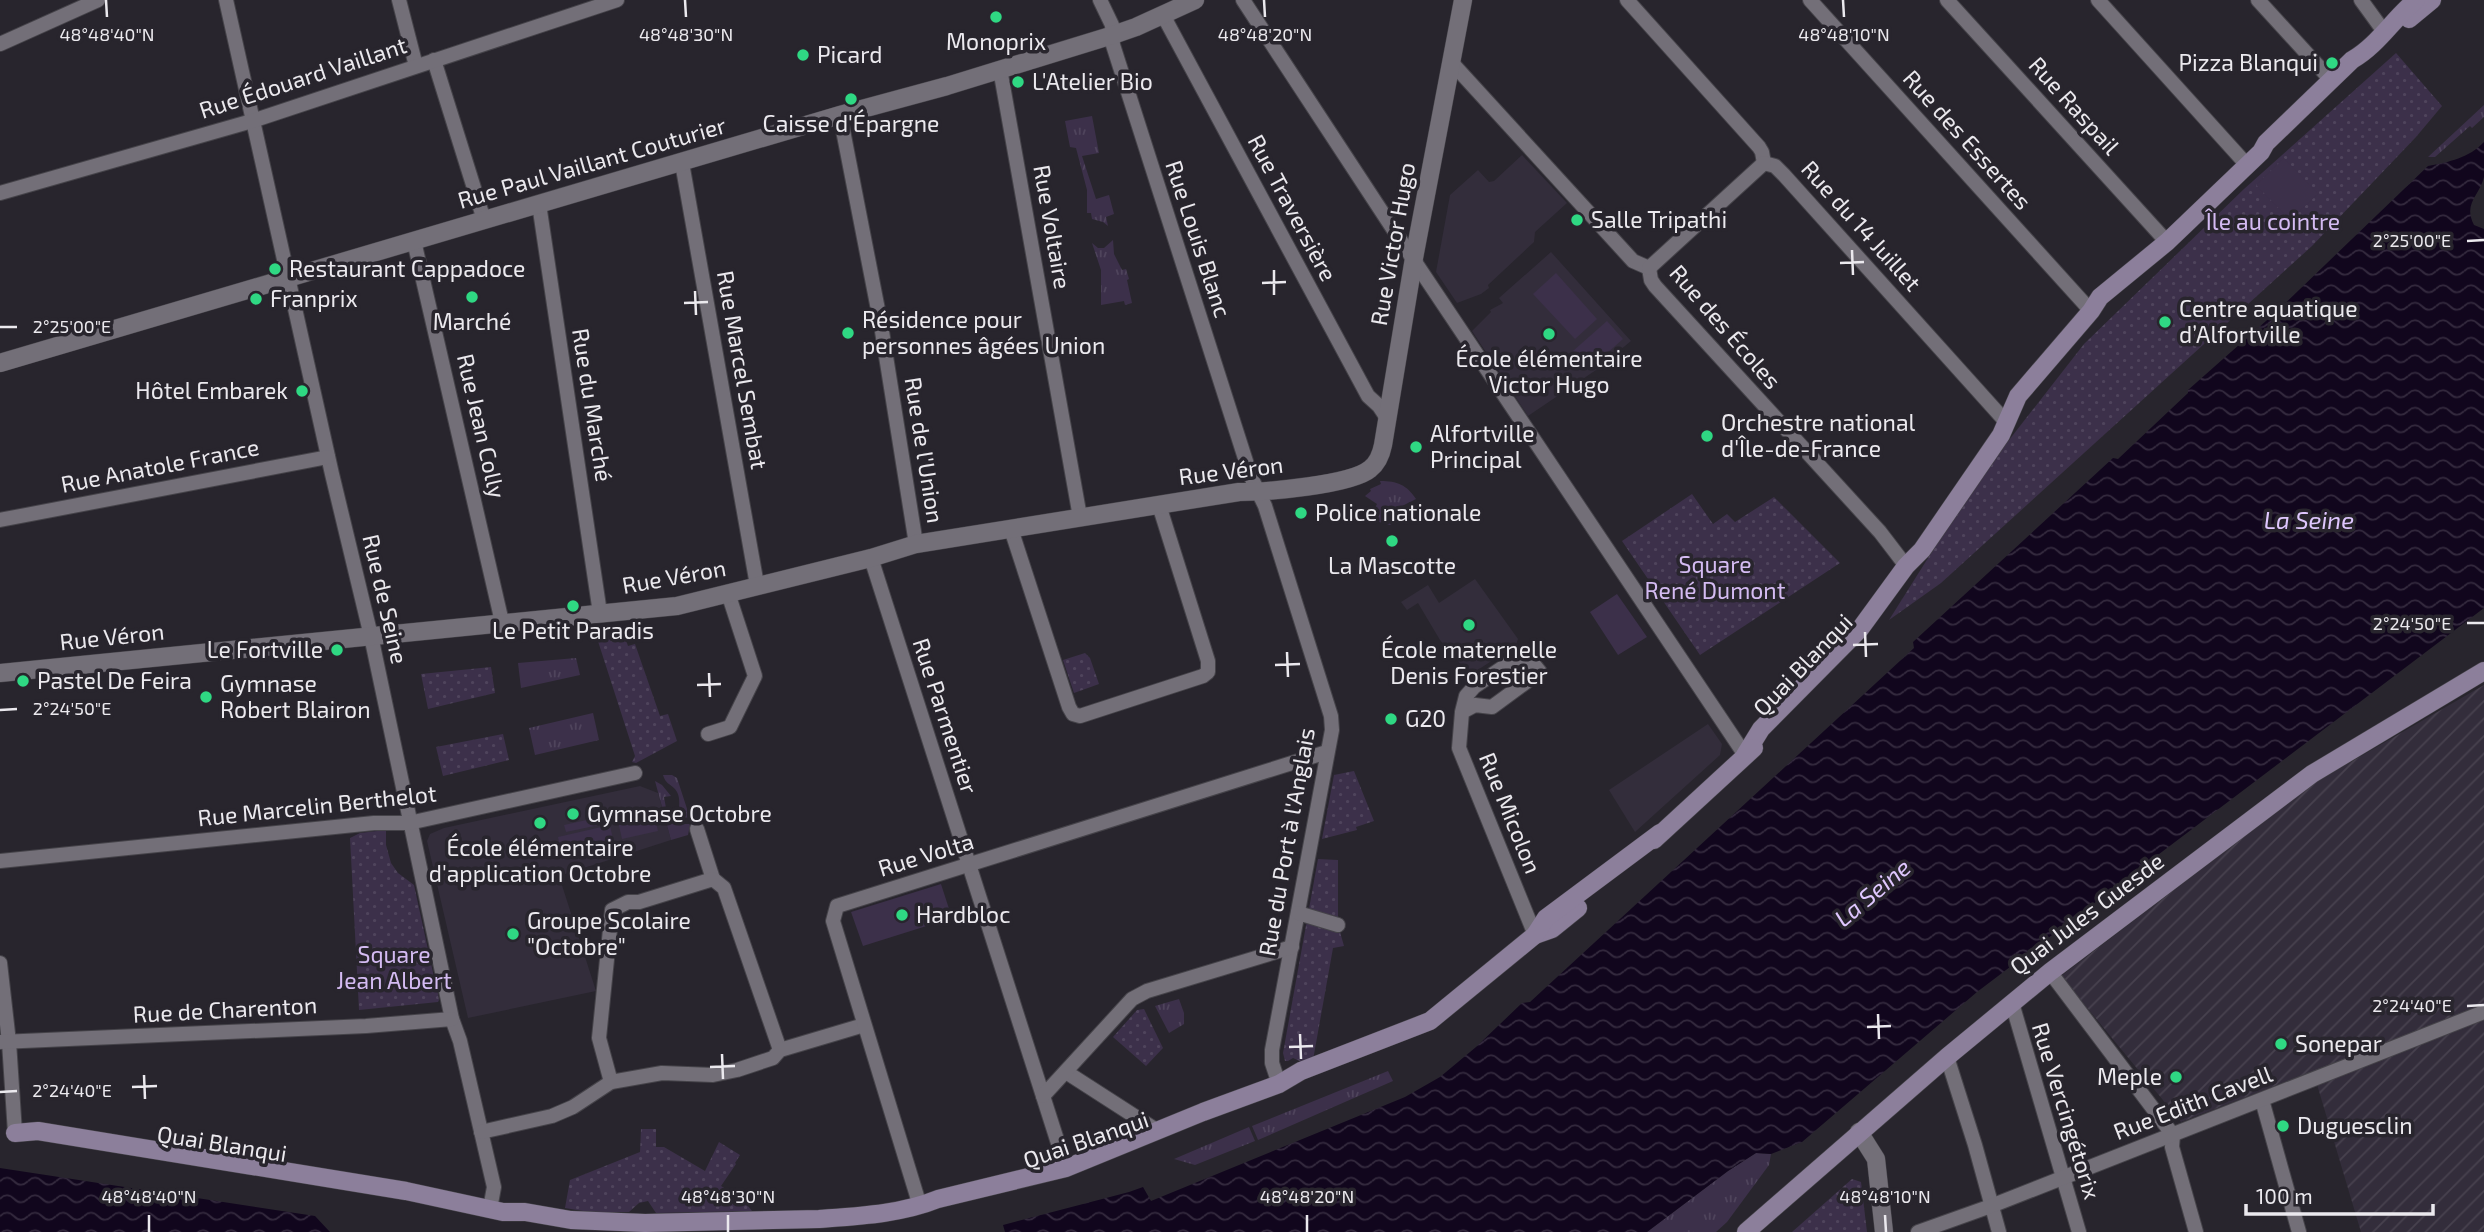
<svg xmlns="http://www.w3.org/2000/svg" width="2484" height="1232" font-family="'Exo 2',sans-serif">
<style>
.built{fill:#332d3b}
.industrial{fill:url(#industrial-furrows)}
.grass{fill:url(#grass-tufts)}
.park{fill:url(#park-dots)}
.pitch{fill:#3c304a}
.water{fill:url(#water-waves)}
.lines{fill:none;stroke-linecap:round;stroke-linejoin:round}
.minor-casing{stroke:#454349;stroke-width:16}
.tertiary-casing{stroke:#454349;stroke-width:19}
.secondary-casing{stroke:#454349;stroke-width:19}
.minor{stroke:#736f78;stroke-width:14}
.tertiary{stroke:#736f78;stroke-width:18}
.secondary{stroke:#8c7f9b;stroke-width:18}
.ticks{fill:none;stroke:#ebe9ee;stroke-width:2.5}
.poi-dot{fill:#2fd883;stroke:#28252d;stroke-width:2.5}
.labels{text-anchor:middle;stroke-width:7;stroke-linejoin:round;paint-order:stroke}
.poi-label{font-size:23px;fill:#ebe9ee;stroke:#28252d;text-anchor:start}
.street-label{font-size:23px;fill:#ebe9ee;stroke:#28252d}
.park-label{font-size:23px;fill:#d4bbf2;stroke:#28252d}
.water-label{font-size:24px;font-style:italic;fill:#dfc7fe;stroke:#28252d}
.ticks-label{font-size:18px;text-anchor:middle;fill:#ebe9ee;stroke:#28252d;stroke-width:7;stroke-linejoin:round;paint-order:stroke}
</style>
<defs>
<pattern id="industrial-furrows" width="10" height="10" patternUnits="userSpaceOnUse" patternTransform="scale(1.75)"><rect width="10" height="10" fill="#332d3b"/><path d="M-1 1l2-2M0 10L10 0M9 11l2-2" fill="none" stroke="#47414e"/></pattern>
<pattern id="grass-tufts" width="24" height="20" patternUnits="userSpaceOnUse" patternTransform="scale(1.75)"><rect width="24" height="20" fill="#3c304a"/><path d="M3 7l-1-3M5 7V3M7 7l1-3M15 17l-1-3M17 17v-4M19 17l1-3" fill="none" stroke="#4f445c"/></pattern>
<pattern id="park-dots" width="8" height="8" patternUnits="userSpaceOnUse" patternTransform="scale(1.75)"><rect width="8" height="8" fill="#3c304a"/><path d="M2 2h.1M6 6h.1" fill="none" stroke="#4f445c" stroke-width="1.8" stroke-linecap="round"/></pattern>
<pattern id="water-waves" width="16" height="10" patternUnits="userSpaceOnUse" patternTransform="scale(1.75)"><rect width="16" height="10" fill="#11061d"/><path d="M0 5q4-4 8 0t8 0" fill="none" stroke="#342a3e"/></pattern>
</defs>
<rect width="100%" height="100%" fill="#28252d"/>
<g class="built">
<polygon points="1522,155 1567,203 1535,232 1534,242 1488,285 1489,288 1481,294 1457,303 1436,272 1450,195 1478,170 1489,182 1494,181"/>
<polygon points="1551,252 1631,341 1596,370 1528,416 1472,331 1491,312 1490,310 1503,303 1499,298"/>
<polygon points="1475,579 1518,639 1516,645 1470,675 1440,640 1418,603 1407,610 1401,602 1428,585 1439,603"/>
<polygon points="1708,724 1722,744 1720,755 1635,832 1609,790"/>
<polygon points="640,786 658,793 671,840 559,876 596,991 468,1018 427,841 430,834 444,828"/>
</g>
<polygon class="industrial" points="2484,685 2484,1232 2361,1232 2313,1071 2181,1122 2061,976 2316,782"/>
<g class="grass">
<polygon points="2484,105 2484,117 2472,128 2470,126 2435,157 2428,157"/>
<polygon points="1092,116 1099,153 1082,156 1096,199 1109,195 1114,214 1106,217 1108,226 1103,222 1092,219 1091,213 1087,213 1087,190 1076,148 1070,147 1065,121"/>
<polygon points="1113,240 1114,254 1122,270 1126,269 1129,279 1127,280 1132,303 1125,305 1124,301 1101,305 1101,270 1092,243 1098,248 1104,248"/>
<path d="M1380,481C1397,481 1407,485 1416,499L1400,507L1398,520L1390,525L1376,521L1374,510L1377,504L1365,496L1371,491L1370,489L1381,484Z"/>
<polygon points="576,658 580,675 521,688 518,663"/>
<polygon points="593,713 599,740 535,755 529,728"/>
<path d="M663,775H672L677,778L690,818L682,817L679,813C679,805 681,796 675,789C669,783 666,784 663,775Z"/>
<polygon points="655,781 662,785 671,796 664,797 668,819 676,818 682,824 689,824 690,825 688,835 671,840"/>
<polygon points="1179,999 1184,1013 1184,1024 1169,1033 1155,1006"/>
<polygon points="1388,1071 1393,1081 1258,1140 1252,1126"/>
<polygon points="1249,1127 1255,1141 1195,1165 1174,1159"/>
<polygon points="1756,1153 1771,1154 1769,1165 1727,1222 1716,1232 1647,1232 1728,1171"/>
</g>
<g class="park">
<polygon points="2396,53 2442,106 2416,137 2312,246 1941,583 1889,620 1974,485 2084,344 2244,189"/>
<polygon points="1692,494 1713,524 1727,514 1735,522 1774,497 1840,563 1700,655 1622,541"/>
<polygon points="613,627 618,639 625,637 628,646 635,644 660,716 668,714 677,741 636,763 632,762 635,756 595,632"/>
<polygon points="1085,653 1090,658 1099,684 1074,693 1063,660"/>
<polygon points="491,667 495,693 428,709 421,674"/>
<polygon points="503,734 509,760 443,776 436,747"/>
<polygon points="1354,771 1374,821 1356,827 1357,830 1322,839 1334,775"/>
<polygon points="386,830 386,845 391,863 398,873 414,885 435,982 430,982 430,987 437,988 439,1000 438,1002 359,1010 350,838 360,833"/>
<polygon points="1318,859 1338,860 1338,925 1344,946 1333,948 1313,1060 1304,1063 1293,1058 1288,1061 1285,1061 1283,1053"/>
<polygon points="1144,1009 1163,1048 1146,1066 1113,1037 1137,1010"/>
<polygon points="641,1129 656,1129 656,1147 664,1147 705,1171 719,1142 740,1155 735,1163 736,1164 721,1186 744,1201 752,1211 656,1213 648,1201 639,1203 629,1212 589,1212 565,1208 570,1180 640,1152"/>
<polygon points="1852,1179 1861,1182 1867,1232 1792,1232"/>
</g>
<g class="pitch">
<polygon points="2284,158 2318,194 2290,220 2256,185"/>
<polygon points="1556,273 1597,319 1575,339 1533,294"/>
<polygon points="1607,321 1623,339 1589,369 1573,351"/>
<polygon points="1617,594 1647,637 1618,655 1590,612"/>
<polygon points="653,809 658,831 622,839 618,821 566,832 564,825 632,810 633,813"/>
<polygon points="610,825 615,849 563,860 558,837"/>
<polygon points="941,884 952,918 863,946 851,912"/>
<polygon points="383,960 407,968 399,995 375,987"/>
</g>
<g class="water">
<path d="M2484,142C2484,153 2484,167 2484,177C2479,197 2463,203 2474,225L2484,229V608L1977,992L1802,1142L1771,1154L1756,1153L1728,1171L1647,1232H1005L1003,1225L1129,1192L1143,1187L1151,1201L1405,1097L1440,1077L1476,1047L1522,1003L1530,1002L1914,648L1913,642L2113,458L2118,459L2188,393V390L2275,313L2428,166C2449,162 2469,158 2484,142Z"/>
<polygon points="0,1168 315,1216 330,1232 0,1232"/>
</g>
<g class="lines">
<g class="minor-casing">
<g id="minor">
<polyline points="226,0 332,474 371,636 452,1019 460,1041 494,1187 490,1209"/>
<polyline points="399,0 416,66"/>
<polyline points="1100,0 1112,25 1113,45 1251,477 1265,506 1331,716 1332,730 1272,1050 1272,1063 1279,1084"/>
<polyline points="1243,0 1401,241 1745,755"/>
<polyline points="1627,0 1759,147 1762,152 1764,163"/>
<polyline points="1810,0 2091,311"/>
<polyline points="1947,0 2167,242"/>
<polyline points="2098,0 2247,165"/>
<polyline points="2258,0 2331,80"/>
<polyline points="2361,0 2385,33"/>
<polyline points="1163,15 1368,396 1379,406 1387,418"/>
<polyline points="0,44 98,0"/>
<polyline points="434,60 484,220"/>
<polyline points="1452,63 1633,261 1649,268"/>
<polyline points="1000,69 1080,517"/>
<polyline points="840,115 881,325 916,544"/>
<polyline points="682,163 757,585"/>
<polyline points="1764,163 1775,166 1784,175 2007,423"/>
<polyline points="0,193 252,121 617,0"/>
<polyline points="539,204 600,613"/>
<polyline points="414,241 502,622"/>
<polyline points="1649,268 1651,280 1655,286 1880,532 1906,566"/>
<polyline points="1649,268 1764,163"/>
<polyline points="0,520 328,457"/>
<polyline points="1011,529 1069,707 1073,714 1080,716 1203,676 1208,672 1208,661 1159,505"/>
<polyline points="871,558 1066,1168"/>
<polyline points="1462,712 1475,705 1492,707 1540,672 1532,662 1518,657 1474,687 1466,696 1462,712 1459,748 1535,935"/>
<polyline points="708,734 730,727 755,676 728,593"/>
<polyline points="697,829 713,879"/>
<polyline points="0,861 374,823 409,823 635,773"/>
<polyline points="1298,913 1338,925"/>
<polyline points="0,963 9,1042 15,1133"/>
<polyline points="2050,972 2173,1135 2172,1147 2196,1232"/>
<polyline points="2012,1003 2079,1232"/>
<polyline points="0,1042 366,1026 452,1019"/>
<polyline points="1947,1057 1975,1145 1999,1232"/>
<polyline points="1066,1072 1156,1130"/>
<polyline points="611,1082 599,1038 612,910 628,902 639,902 713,879 724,888 780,1050"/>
<polyline points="1043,1096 1132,999 1147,991 1292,947"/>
<polyline points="2262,1100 2299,1232"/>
<polyline points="481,1132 552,1116 573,1107 611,1082 662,1073 713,1075 737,1070 773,1058 780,1050 864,1025"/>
<polyline points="920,1206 833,921 837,906 1327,752"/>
<polyline points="1918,1232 1991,1206 2484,1012"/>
</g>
</g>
<g class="tertiary-casing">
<g id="tertiary">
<polyline points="0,363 840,115 947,86 1113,35 1136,27 1195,0"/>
<path d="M0,673L677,606L871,558L916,544L1239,492C1266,492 1351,485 1370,469C1378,463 1381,455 1383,445L1414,258L1463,0"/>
<polyline points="1859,1132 1876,1159 1884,1232"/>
</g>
</g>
<g class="secondary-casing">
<g id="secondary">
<polyline points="2409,19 2432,0"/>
<path d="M1745,755L1761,729L1860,629L1906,566L1922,550L2001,435L2018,396L2091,311L2100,297L2167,242L2261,152L2266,143L2352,60C2378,45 2393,19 2416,0"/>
<polyline points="1654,840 1754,748"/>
<polyline points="1535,935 1552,929 1578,908"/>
<path d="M15,1133L38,1131L406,1191L503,1212H525L571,1220L645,1223L819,1219C859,1216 901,1214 938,1199L1066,1168L1203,1112L1279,1084L1301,1071L1430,1021L1535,935L1546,918L1660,833"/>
<polyline points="1746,1232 1947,1057 2050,972 2312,774 2484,671"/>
</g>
</g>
<use href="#minor" class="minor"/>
<use href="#tertiary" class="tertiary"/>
<use href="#secondary" class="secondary"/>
</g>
<path class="ticks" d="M106,0L107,17M685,0L686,17M1264,0L1265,17M1843,0L1844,17M2467,241L2484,240M1852,250L1853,275M1840,263L1864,262M1274,270V295M1262,283L1286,282M695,291L696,315M684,303L708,302M0,327H17M2467,623H2484M1865,632L1866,657M1853,645L1878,644M1287,652L1288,677M1275,665L1300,664M709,673L710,697M697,685L721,684M0,710L17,709M2467,1006L2484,1005M1878,1014L1879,1039M1867,1027L1891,1026M1300,1034L1301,1059M1289,1047L1313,1046M722,1054L723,1079M710,1067L735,1066M144,1075L145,1099M132,1087L157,1086M0,1092L17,1091M149,1215V1232M728,1215V1232M1307,1215V1232M1885,1215L1886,1232"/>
<g class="poi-dot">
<circle cx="996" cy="17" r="7"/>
<circle cx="803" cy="55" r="7"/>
<circle cx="2332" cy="63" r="7"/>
<circle cx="1018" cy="82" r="7"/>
<circle cx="851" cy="99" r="7"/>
<circle cx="1577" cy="220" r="7"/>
<circle cx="275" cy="269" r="7"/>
<circle cx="472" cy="297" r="7"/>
<circle cx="256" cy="299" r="7"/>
<circle cx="2165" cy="322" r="7"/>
<circle cx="848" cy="333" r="7"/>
<circle cx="1549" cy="334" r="7"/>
<circle cx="302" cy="391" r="7"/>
<circle cx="1707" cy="436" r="7"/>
<circle cx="1416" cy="447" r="7"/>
<circle cx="1301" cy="513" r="7"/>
<circle cx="1392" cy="541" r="7"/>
<circle cx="573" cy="606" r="7"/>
<circle cx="1469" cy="625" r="7"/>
<circle cx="337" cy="650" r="7"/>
<circle cx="23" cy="681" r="7"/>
<circle cx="206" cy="697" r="7"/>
<circle cx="1391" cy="719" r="7"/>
<circle cx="573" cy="814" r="7"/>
<circle cx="540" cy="823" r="7"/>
<circle cx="902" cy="915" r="7"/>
<circle cx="513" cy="934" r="7"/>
<circle cx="2281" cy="1044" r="7"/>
<circle cx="2176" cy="1077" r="7"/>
<circle cx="2283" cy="1126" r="7"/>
</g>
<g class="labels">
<g class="poi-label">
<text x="996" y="50" text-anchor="middle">Monoprix</text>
<text x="817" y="63">Picard</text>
<text x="2318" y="71" text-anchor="end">Pizza Blanqui</text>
<text x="1032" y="90">L'Atelier Bio</text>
<text x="851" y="132" text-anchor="middle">Caisse d'Épargne</text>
<text x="1591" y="228">Salle Tripathi</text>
<text x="289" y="277">Restaurant Cappadoce</text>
<text x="270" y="307">Franprix</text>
<text x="2179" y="317">Centre aquatique<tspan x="2179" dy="26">d’Alfortville</tspan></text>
<text x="862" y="328">Résidence pour<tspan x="862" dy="26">personnes âgées Union</tspan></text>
<text x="472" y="330" text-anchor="middle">Marché</text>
<text x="1549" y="367" text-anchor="middle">École élémentaire<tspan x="1549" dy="26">Victor Hugo</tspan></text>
<text x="288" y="399" text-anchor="end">Hôtel Embarek</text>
<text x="1721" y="431">Orchestre national<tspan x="1721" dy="26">d'Île-de-France</tspan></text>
<text x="1430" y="442">Alfortville<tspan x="1430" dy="26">Principal</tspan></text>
<text x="1315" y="521">Police nationale</text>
<text x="1392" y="574" text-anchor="middle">La Mascotte</text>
<text x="573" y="639" text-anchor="middle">Le Petit Paradis</text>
<text x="323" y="658" text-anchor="end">Le Fortville</text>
<text x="1469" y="658" text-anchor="middle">École maternelle<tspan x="1469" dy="26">Denis Forestier</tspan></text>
<text x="37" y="689">Pastel De Feira</text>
<text x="220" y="692">Gymnase<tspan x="220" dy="26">Robert Blairon</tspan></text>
<text x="1405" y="727">G20</text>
<text x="587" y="822">Gymnase Octobre</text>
<text x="540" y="856" text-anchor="middle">École élémentaire<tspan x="540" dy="26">d'application Octobre</tspan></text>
<text x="916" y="923">Hardbloc</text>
<text x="527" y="929">Groupe Scolaire<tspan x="527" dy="26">"Octobre"</tspan></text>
<text x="2295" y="1052">Sonepar</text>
<text x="2162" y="1085" text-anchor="end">Meple</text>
<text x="2297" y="1134">Duguesclin</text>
</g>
<g class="street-label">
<text transform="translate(303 78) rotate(-18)" y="8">Rue Édouard Vaillant</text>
<text transform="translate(2074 106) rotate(48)" y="8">Rue Raspail</text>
<text transform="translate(1967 140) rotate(48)" y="8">Rue des Essertes</text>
<text transform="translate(592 163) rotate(-16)" y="8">Rue Paul Vaillant Couturier</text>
<text transform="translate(1292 208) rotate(62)" y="8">Rue Traversière</text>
<text transform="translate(1861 226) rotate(48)" y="8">Rue du 14 Juillet</text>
<text transform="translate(1052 227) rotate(80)" y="8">Rue Voltaire</text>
<text transform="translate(1198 239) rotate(72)" y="8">Rue Louis Blanc</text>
<text transform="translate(1393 244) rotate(-80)" y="8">Rue Victor Hugo</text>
<text transform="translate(1725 327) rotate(49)" y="8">Rue des Écoles</text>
<text transform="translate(742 370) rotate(80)" y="8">Rue Marcel Sembat</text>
<text transform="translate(592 405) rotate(81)" y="8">Rue du Marché</text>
<text transform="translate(481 426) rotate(77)" y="8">Rue Jean Colly</text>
<text transform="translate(924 450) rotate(81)" y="8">Rue de l'Union</text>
<text transform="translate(160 466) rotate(-11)" y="8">Rue Anatole France</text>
<text transform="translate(1231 471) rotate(-7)" y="8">Rue Véron</text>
<text transform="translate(674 577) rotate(-10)" y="8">Rue Véron</text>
<text transform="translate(385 599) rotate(77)" y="8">Rue de Seine</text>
<text transform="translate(112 637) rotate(-6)" y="8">Rue Véron</text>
<text transform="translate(1803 665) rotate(-46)" y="8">Quai Blanqui</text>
<text transform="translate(945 716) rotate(72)" y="8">Rue Parmentier</text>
<text transform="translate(317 806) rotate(-6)" y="8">Rue Marcelin Berthelot</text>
<text transform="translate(1510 813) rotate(68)" y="8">Rue Micolon</text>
<text transform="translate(1287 842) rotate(-80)" y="8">Rue du Port à l'Anglais</text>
<text transform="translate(926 855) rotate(-17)" y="8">Rue Volta</text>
<text transform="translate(2087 914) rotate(-37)" y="8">Quai Jules Guesde</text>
<text transform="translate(225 1010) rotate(-3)" y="8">Rue de Charenton</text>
<text transform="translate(2193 1103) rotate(-21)" y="8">Rue Edith Cavell</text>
<text transform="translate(2066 1111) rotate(73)" y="8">Rue Vercingétorix</text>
<text transform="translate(1086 1140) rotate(-19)" y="8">Quai Blanqui</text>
<text transform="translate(222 1144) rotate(9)" y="8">Quai Blanqui</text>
</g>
<g class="park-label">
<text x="2273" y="230">Île au cointre</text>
<text x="1715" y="573">Square<tspan x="1715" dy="26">René Dumont</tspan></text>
<text x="394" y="963">Square<tspan x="394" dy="26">Jean Albert</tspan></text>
</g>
<g class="water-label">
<text x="2309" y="529">La Seine</text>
<text transform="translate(1873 893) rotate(-40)" y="8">La Seine</text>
</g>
</g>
<g class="ticks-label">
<text x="107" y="41">48°48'40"N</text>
<text x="686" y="41">48°48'30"N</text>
<text x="1265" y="41">48°48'20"N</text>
<text x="1844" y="41">48°48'10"N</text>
<text x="2412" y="247">2°25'00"E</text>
<text x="72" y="333">2°25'00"E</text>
<text x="2412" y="630">2°24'50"E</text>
<text x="72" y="715">2°24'50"E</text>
<text x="2412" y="1012">2°24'40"E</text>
<text x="72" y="1097">2°24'40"E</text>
<text x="149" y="1203">48°48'40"N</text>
<text x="728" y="1203">48°48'30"N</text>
<text x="1307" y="1203">48°48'20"N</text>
<text x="1885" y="1203">48°48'10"N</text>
</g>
<path d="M2246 1204v10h187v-10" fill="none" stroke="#ebe9ee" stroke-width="3.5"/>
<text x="2256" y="1204" font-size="21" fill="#ebe9ee" stroke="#28252d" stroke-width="5" paint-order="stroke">100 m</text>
</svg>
